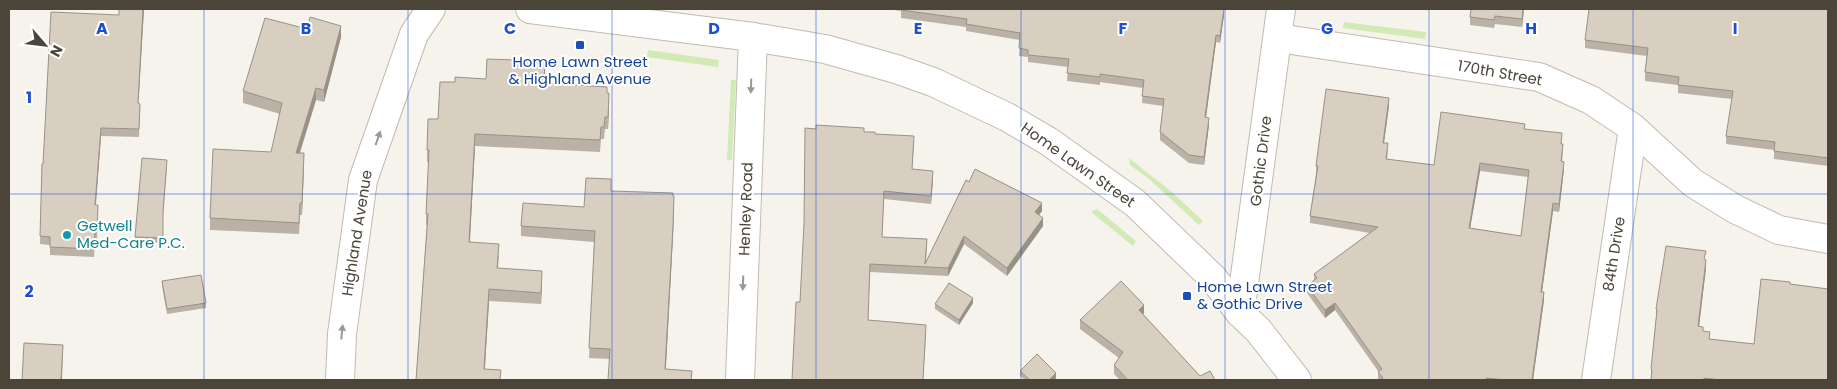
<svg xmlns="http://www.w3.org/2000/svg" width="1837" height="389" font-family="Poppins,sans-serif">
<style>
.green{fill:#d2eab5}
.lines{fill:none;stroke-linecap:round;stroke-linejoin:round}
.street-casing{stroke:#c2bbae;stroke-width:30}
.street{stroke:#fff;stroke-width:28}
.wall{fill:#bab2a6;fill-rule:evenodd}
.shaded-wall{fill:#979187}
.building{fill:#d8cfc1;stroke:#979187;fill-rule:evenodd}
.oneway{fill:#9c9892}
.grid{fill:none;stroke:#1d4ed8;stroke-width:1;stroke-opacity:0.55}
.transit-dot{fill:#1a4fb4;stroke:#fff;stroke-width:2}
.culture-dot{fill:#0f9aa8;stroke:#fff;stroke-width:2}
.labels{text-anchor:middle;stroke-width:4;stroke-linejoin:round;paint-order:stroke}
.transit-label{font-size:15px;fill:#164399;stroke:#fff}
.street-label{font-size:15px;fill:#4b4439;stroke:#fff}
.culture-label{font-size:15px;fill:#0d838f;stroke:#fff;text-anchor:start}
.grid-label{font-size:16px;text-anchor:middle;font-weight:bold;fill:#1d4ed8;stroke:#fff;stroke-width:4;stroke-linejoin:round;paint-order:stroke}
</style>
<rect width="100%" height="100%" fill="#f6f3ec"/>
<g class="green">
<polygon points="1344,22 1426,32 1425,39 1343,28"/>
<polygon points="648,50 719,60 718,67 647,57"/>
<polygon points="731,80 736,80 732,160 727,160"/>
<polygon points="1129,158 1172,192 1203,221 1199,225 1149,179 1130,165"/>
<polygon points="1097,209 1136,241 1133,246 1091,212"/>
</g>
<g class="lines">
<g class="street-casing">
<g id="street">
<polyline points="530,9 753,37 825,49 896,69 933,82 971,100 1007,117 1048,141 1135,203 1213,278 1240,313 1258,330 1297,380"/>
<polyline points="1278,38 1539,77 1591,100 1633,128 1693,183 1735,209 1779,230 1828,239"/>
<polyline points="1240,313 1281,9"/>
<polyline points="340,380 342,334 363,180 414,34 431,9"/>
<polyline points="740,380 753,37"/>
<polyline points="1596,380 1633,128"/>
</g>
</g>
<use href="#street" class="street"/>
</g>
<g class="wall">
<polygon points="144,9 138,103 140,104 139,137 101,136 96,205 98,205 97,240 95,240 94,257 50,255 50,245 40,244 42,164 43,164 119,15"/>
<polygon points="886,9 1224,9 1224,15 1220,43 1216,42 1206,117 1209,125 1204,165 1189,163 1160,140 1160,132 1163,106 1142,103 1143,88 1100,82 1100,85 1067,81 1068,67 1028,62 1028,57 1019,56 1020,40 966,31 966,27 901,18 901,11"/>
<polygon points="1524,9 1522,27 1495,24 1494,28 1470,25 1470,17"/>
<polygon points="1828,9 1828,166 1774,159 1774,150 1726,144 1726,136 1732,99 1678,93 1678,85 1645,81 1645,72 1647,56 1585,48 1585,40"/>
<polygon points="307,29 341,37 324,102 316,100 300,153 304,165 302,215 300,215 299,234 210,230 210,218 271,152 280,114 243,103 243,91"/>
<polygon points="545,73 545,83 607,93 609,105 608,129 605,129 604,139 601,139 600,152 475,146 470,242 499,256 498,269 542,283 541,304 489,301 485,369 501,380 416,380 427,225 426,225 426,214 429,162 427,162 427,150 438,119 455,82"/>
<path d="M1389,106L1384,143L1388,151L1387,159L1434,165L1525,129L1562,144L1563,152L1562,162L1564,169L1559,212L1553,211L1542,292L1544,300L1533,380H1379L1378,379V371L1335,310L1325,318L1307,293V286L1314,280V274L1370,233L1310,223V216L1316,173V166ZM1480,171L1528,177L1521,236L1470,228Z"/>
<polygon points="864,132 875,134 914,144 912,169 933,179 931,204 884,199 882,237 927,247 926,262 966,180 1042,211 1039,215 1043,226 1007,276 964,244 948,276 870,272 868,320 926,333 923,380 800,302"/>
<polygon points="167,165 163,217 163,243 135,242 135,237"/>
<polygon points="611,191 673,196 674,206 673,236 666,369 692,380 609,359 589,358 594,242 521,236 521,226 584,207"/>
<polygon points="1706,260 1706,268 1699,326 1710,339 1754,344 1790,284 1828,380 1651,380 1651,369 1656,318 1656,309"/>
<polygon points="162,281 206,303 206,308 167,314 162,286"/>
<polygon points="973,303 959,325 935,309 935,304"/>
<polygon points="1144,313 1143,314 1200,376 1215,380 1120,380 1114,374 1114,365 1119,358 1080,329 1080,320"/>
<polygon points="1020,371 1056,378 1054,380 1025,380 1020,376"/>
</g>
<g class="shaded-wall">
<polygon points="143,9 144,9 138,111 138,103"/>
<polygon points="1224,9 1224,15 1220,43 1220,36"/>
<polygon points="1523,9 1524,9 1522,27 1522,19"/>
<polygon points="341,26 341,37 324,102 324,90"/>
<polygon points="1216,35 1216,42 1205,125 1205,117"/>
<polygon points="316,88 316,100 296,164 296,153"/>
<polygon points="609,93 609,105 608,129 608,117"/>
<polygon points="1389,98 1389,106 1383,150 1383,143"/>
<polygon points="1209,118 1209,125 1204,165 1204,157"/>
<polygon points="101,128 101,136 95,213 95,205"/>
<polygon points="475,134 475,146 469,254 469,242"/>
<polygon points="304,153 304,165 302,215 302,203"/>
<polygon points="1564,162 1564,169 1559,212 1559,204"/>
<polygon points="1480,163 1480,171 1469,235 1469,228"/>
<polygon points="933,171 933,179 931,204 931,196"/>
<polygon points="1042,203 1042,211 1035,220 1035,212"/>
<polygon points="1553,203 1553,211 1541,299 1541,292"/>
<polygon points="674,206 673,236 665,380 665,369"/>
<polygon points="1043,218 1043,226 1007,276 1007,268"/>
<polygon points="964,236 964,244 948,276 948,268"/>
<polygon points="1706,260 1706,268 1698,335 1698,326"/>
<polygon points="542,271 542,283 541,304 541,293"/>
<polygon points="489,289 489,301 484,380 484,369"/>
<polygon points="1544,292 1544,300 1533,380 1532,380"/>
<polygon points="973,298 973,303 959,325 959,320"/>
<polygon points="1335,303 1335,310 1325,318 1325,310"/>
<polygon points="1144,305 1144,313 1139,318 1139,310"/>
<polygon points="63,345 62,380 61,380"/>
<polygon points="1056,373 1056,378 1054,380 1049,380"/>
</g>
<g class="building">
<polygon points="119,9 143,9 138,103 140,104 139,129 101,128 95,205 98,205 97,232 95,232 94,249 50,247 50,237 40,236 42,164 43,164 51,12 119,15"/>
<polygon points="901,9 1224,9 1220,36 1216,35 1205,117 1209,118 1204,157 1189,155 1160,132 1164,99 1142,96 1144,80 1100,74 1100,77 1067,73 1069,59 1028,55 1028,50 1019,48 1020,33 966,24 967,19 901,10"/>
<polygon points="1471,9 1523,9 1522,19 1495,16 1494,20 1470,17"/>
<polygon points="1589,9 1828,9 1828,158 1774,151 1775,142 1726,136 1733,91 1678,85 1679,77 1645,72 1648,48 1585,40"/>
<polygon points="310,17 341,26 324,90 316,88 296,153 304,153 302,203 300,203 299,223 210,218 213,149 271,152 282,103 243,91 265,18 307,29"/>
<polygon points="487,59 545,61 544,83 607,87 607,93 609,93 608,117 605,117 604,127 601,127 600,140 475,134 469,242 499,244 497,268 542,271 541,293 489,289 484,369 501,370 500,380 416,380 428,214 426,214 429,150 427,150 428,119 438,119 440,82 455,82 455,77 486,79"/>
<path d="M1326,89L1389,98L1383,143H1388L1386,159L1434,165L1441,112L1525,124L1524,129L1562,133L1561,144H1563L1561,161L1564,162L1559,204L1553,203L1541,292H1544L1532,380H1505L1486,378L1488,380H1381V379L1383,378L1378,372L1382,369L1335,303L1325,310L1307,286L1317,278L1314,274L1378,227L1310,216L1318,166H1316ZM1480,163L1529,170L1521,236L1469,228Z"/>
<polygon points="816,125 864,128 864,132 875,132 875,134 914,136 912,169 933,171 931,196 884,191 882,237 927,239 925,264 966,180 969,182 975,169 1042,203 1035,212 1043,218 1007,268 964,236 948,268 870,264 868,320 926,325 923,380 792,380 796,302 800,302 804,223 805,128 816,129"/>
<polygon points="142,158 167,160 163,212 163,238 135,237"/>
<polygon points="586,178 611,179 611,191 673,193 673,196 674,196 673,226 665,369 692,371 691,380 608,380 610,349 589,348 595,231 521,226 523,203 584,207"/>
<polygon points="1666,246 1706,251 1704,259 1706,260 1698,326 1703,327 1703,331 1710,332 1709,339 1754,344 1761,279 1790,282 1790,284 1828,289 1828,380 1720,380 1704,378 1704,380 1651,380 1652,370 1651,369 1657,310 1656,309"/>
<polygon points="201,275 206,303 167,309 162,281"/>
<polygon points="1121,281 1144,305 1139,310 1200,376 1210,371 1215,380 1128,380 1114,365 1123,352 1080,320"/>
<polygon points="949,283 973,298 959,320 935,304"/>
<polygon points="24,343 63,345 61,380 22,380"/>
<polygon points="1037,354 1056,373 1049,380 1030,380 1020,371"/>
</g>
<defs><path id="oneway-solid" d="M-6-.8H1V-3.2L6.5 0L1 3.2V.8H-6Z" transform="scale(1.25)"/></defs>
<g class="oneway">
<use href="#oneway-solid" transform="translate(751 86) rotate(92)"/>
<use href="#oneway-solid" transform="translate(378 138) rotate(-71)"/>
<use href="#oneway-solid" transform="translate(743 283) rotate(92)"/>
<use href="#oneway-solid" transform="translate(342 332) rotate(-84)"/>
</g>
<path class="grid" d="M204,9V380M408,9V380M612,9V380M816,9V380M1021,9V380M1225,9V380M1429,9V380M1633,9V380M9,194H1828"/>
<g class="transit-dot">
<rect x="575" y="40" width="10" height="10" rx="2.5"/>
<rect x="1182" y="291" width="10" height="10" rx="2.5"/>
</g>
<circle class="culture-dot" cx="67" cy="235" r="5"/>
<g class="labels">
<g class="transit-label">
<text x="580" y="67">Home Lawn Street<tspan x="580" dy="17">&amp; Highland Avenue</tspan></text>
<text x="1197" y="292" text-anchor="start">Home Lawn Street<tspan x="1197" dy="17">&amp; Gothic Drive</tspan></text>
</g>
<g class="street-label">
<text transform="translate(1500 73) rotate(10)" y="5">170th Street</text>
<text transform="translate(1261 161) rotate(-83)" y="5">Gothic Drive</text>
<text transform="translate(1078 165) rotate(35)" y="5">Home Lawn Street</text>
<text transform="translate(746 209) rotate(-88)" y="5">Henley Road</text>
<text transform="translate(357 233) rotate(-81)" y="5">Highland Avenue</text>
<text transform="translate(1614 254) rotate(-81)" y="5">84th Drive</text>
</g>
<g class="culture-label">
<text x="77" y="231">Getwell<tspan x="77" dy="17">Med-Care P.C.</tspan></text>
</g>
</g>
<g class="grid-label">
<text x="102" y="34">A</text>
<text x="306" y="34">B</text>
<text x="510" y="34">C</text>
<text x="714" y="34">D</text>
<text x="918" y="34">E</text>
<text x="1123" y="34">F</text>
<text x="1327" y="34">G</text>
<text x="1531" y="34">H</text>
<text x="1735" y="34">I</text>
<text x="29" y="103">1</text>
<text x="29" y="297">2</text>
</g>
<rect width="1837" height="389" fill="none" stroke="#4b4439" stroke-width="20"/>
<g transform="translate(45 45) rotate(118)" stroke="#ffffff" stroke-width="4" paint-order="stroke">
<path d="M0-4L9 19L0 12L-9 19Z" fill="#4b4439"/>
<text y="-8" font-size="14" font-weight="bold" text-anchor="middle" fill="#4b4439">N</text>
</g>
</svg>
